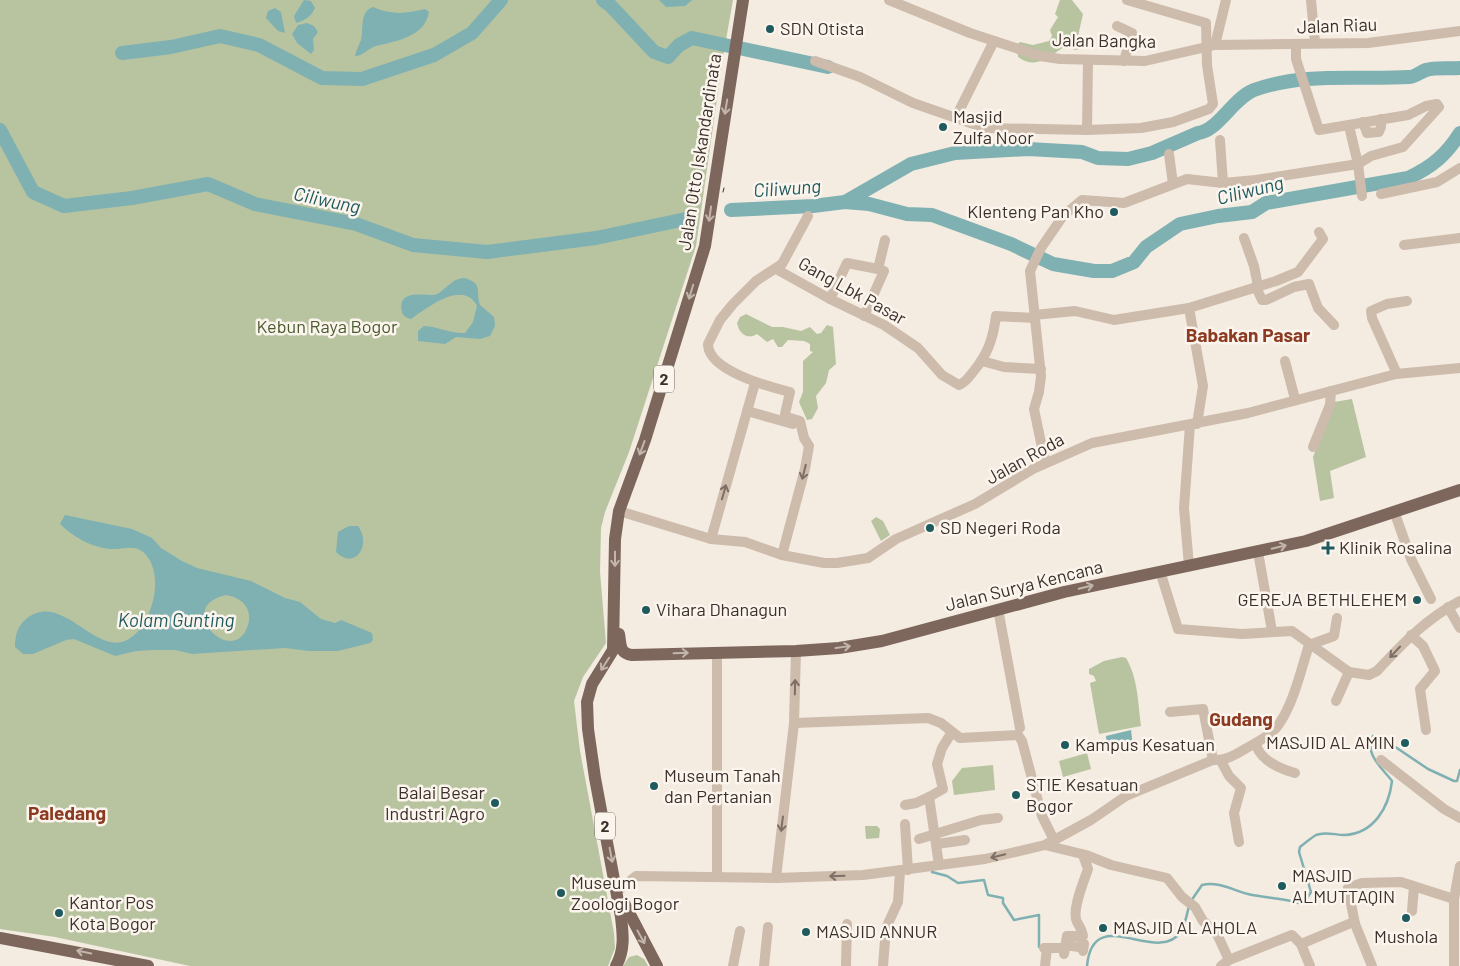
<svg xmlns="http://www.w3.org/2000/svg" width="1460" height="966" font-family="Barlow,sans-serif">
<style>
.green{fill:#b8c4a0}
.water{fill:#7fb0b2;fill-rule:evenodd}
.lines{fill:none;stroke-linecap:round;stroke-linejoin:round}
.stream{stroke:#7fb0b2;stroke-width:2.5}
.river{stroke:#7fb0b2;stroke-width:14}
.minor{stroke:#cdbbac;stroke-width:10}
.major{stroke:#7d675c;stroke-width:12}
.tram{stroke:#3b302b;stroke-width:1}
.oneway{stroke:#c2b5ac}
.oneway2{stroke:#7d6f65}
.poi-dot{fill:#1f5a5e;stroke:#fbf5ee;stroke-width:2}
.labels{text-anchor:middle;stroke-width:5;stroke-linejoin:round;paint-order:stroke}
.shield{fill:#fbf5ee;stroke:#756b66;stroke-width:1}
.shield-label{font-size:16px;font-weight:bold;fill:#3b302b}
.street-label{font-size:18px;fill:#3b302b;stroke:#fbf5ee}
.poi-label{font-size:18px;fill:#3b302b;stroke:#fbf5ee;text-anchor:start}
.park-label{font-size:18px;fill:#4a5a2e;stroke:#fbf5ee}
.water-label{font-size:19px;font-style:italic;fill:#1f5a5e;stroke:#fbf5ee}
.neighbourhood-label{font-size:19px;font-weight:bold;fill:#8c3b22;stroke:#fbf5ee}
</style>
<rect width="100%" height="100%" fill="#f4ebe1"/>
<g class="green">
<polygon points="0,0 733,0 723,57 696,246 629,452 605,512 601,528 600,572 606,643 583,677 574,701 580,751 614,933 615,948 608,966 190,966 55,937 0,929"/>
<path d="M1060,0H1072L1083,14L1078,36L1084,42L1083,48L1075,50L1065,46C1049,57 1036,70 1018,57L1017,45L1020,42L1033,45L1049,41L1052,36L1050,30L1058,17L1055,14Z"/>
<path d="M746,314L772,327H783L801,331L810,327L817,334L821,333L827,325L833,327C834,340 835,351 836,364L829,370L826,383L816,396L818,408L812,419L807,420L799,402L803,392V361L813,352L810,351V344L804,341L788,340L782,347H778L773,339L767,342L757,334C748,340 739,334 737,323L740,317Z"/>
<polygon points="1352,399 1366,457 1330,471 1334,498 1320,501 1313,457 1334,402"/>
<polygon points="876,517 883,521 890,535 881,541 871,521"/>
<path d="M1122,657L1126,658C1138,678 1138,703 1141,726L1099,734L1090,683L1096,681L1094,676L1089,674V669L1104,661Z"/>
<polygon points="1087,753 1091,769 1063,777 1059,761"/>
<polygon points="993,765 995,790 954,795 952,781 962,768"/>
<polygon points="865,826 877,826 880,829 879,838 866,839"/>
<polygon points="637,955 644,959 648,966 623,966 629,957"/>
</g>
<g class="water">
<path d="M304,0L311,1L315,8C312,16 304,21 296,23L294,16Z"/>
<polygon points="659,0 692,0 685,6 666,7"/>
<path d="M373,7C392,15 405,14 425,9L429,12C425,37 396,41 376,46C368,48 364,56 355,56C356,50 359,45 361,40C364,28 359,12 373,7Z"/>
<polygon points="275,8 281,12 285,33 278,31 266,18 268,11"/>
<polygon points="307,23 314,26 318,32 313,39 314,50 311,54 297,43 292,34 298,25"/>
<path d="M464,278C484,284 475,289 480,305L494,317L495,326L490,336L480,339L456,337L445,344L418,341V331L424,326C440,327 451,334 465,333L473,322L477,306C463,279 427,308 411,319C407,318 403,316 402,312C396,286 430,298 437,294C448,288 451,279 464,278Z"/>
<path d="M65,515L132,529L152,538L161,548L182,561L197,568L251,581L285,598L300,602L321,619L335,623L341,620L372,633L373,640L370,643L338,651H309L285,648L192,654L175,650H153L136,651L115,656L74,639L66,640L33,654H23L15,647C15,636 17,627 25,620C59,590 91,650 122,642C151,634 168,573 143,552C134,544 120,550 110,549C91,547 73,537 60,524ZM226,595C241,597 253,608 248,625C234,670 172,607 226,595Z"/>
<path d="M349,526H358C372,545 355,571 336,552L338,532Z"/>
<polygon points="1131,730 1133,747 1107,752 1106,736"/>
</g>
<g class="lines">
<g class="stream">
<polyline points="932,872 947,876 958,883 984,880 988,895 1003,898 1003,903 1014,920 1039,915 1039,947"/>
<path d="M1191,901L1202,885C1218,881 1232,890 1248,894C1265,898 1282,898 1299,903L1307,898L1311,892L1299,852L1300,847C1305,843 1311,838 1316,835C1325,831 1335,835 1344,835C1374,834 1389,807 1392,781C1383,769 1363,753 1373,736L1382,738L1428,769L1454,781H1457L1460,770"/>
<path d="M1087,966C1093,902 1156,966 1181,932C1185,925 1187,914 1189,906"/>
</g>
<g class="river">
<polyline points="603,0 610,5 654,52 668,57 679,45 692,38 828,67"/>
<polyline points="122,53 171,47 220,36 259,45 322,78 362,79 434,55 472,33 501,0"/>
<polyline points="0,130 33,192 64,206 132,198 208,184 255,204 356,224 413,245 487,252 596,238 686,219"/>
<path d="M845,202L869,204L907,214L932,215L1011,244L1053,264L1094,271H1112L1134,262L1146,247L1180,224L1218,216L1252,212L1266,203L1408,178C1432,167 1446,155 1460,133"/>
<path d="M731,210L813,206L845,202L911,164L955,153L1028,149L1082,152L1098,158L1128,159L1152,153L1198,133C1218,131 1233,98 1254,90C1304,72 1357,80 1409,77C1415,77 1420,72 1426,70C1436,67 1450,69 1460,68"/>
</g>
<g class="minor">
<polyline points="889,0 970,33 1040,56 1060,59 1145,61 1215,45 1368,43 1460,31"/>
<polyline points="1311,0 1315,43"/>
<polyline points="1117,26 1132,33 1124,61"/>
<polyline points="1215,45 1226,0"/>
<polyline points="815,61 860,77 913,103 985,128 1087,130 1141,128 1173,122 1209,109 1213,104 1207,65 1206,23 1127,0"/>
<polyline points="956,117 994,41"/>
<polyline points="1363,122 1367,133 1379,132 1381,127 1381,119"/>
<polyline points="1349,126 1358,164 1362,196"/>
<polyline points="1087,130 1088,60"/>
<polyline points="1220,140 1223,183"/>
<polyline points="1169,154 1173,184"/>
<polyline points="1381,194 1437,182 1460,168"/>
<polyline points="1244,238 1254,266 1258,286"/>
<polyline points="1404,245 1460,238"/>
<path d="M776,269L830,299L884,325L918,348L942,375L959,385C965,383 969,377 973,372C988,354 993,339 996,316L1034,318"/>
<polyline points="1256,287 1262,300 1266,300 1294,287 1309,284 1318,308 1334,325"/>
<polyline points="830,299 847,263 878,269"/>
<polyline points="1189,308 1203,386 1197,424"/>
<polyline points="1034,315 1075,311 1114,320 1189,308 1276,281 1298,272 1323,239 1319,232"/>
<polyline points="864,316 884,271 878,269 885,240"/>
<polyline points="982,361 1004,367 1041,369"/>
<polyline points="1285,361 1295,399"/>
<polyline points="1397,374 1372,318 1371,311 1387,304 1407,301"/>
<polyline points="747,411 793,424"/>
<polyline points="1313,447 1330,405 1331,391"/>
<polyline points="1045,462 1034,409 1039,392 1041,376 1030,271 1041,248 1063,216 1082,200 1124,203 1187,179 1223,183 1256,180 1358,164 1371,156 1403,147 1439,107 1437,104 1426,106 1408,115 1319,130 1296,59 1296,44"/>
<polyline points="619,511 711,539 745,542 782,555 824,563 837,563 868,558 896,539 975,504 1033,469 1092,443 1248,413 1396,374 1460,368"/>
<polyline points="1394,511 1411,559 1431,599"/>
<polyline points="711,539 755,383"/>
<polyline points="1258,552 1272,631"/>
<path d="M782,555L805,469L809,446L804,438L800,421L787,417L785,414L790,392C770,387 708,371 708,344L720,320L733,304L756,281L782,264L808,216"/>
<polyline points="1189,566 1184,508 1190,425"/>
<path d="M1160,571L1178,629L1242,634L1292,631L1349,672L1369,675L1377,671C1403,643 1427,618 1460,601"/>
<polyline points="1448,607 1460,628"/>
<polyline points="998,609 1020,728"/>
<polyline points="1411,635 1423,646 1435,671 1420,689 1426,730"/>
<polyline points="1309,645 1334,636 1337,618"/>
<polyline points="1336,701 1349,672"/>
<polyline points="1170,712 1203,709 1213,760"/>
<polyline points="794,723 928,718 941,723 960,738 1018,735 1022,741 1042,816 1054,840"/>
<path d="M1256,743C1258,759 1280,769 1295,773"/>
<polyline points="1381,760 1444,809 1460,818"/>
<polyline points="1221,761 1229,776 1241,788 1234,813 1239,842"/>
<polyline points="929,797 943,789 937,764 942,748 952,732"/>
<polyline points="905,805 916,803 929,797 939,865"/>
<polyline points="905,824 908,870"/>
<polyline points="919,839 981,820 998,818"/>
<polyline points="937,844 965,840"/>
<polyline points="1045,845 1086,855 1111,865 1167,878 1182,897 1195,907 1203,921 1217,934 1229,960"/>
<polyline points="717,876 717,652"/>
<polyline points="776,878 794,723 796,651"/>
<path d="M619,890L636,876L776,878L863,875L985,859L1045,845L1091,820L1126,796L1213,760C1225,761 1235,755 1245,749C1257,742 1272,735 1279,724C1294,702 1301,670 1309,645"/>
<polyline points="1412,911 1414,887"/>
<polyline points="1355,924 1348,888 1362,883 1401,882 1454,899"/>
<polyline points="1301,944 1351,923 1355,924 1372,966"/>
<polyline points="1065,945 1079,947 1081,943 1084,944 1083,951"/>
<polyline points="1044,948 1065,948"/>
<path d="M1064,954L1067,936H1083C1082,930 1080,927 1077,922C1071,911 1084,881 1088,869L1083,855"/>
<polyline points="733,966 740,931"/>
<polyline points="764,966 768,927"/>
<polyline points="846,966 847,924"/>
<polyline points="883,966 886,928 898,902 900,871"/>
<polyline points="1045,966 1047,948"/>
<polyline points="1221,966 1229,960 1292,935 1301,944 1310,966"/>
<polyline points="1454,966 1454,899 1460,866"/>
</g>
<g class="major">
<path d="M619,634C621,645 619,653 632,655L796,651L839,648L882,641L1064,592L1306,541L1460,490"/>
<polyline points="624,903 657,966"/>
<polyline points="0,938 148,966"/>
<path d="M616,966C625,950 623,934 621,917L595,778L588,729L587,702L592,684L613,650L615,539L619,511L645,440L705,246L743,0"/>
</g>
<polyline class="tram" points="723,192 724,188"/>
</g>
<defs><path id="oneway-shaft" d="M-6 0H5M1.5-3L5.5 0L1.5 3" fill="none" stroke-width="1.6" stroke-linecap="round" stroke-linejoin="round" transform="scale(1.25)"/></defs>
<g class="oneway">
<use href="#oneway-shaft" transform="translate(726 107) rotate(99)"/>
<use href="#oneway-shaft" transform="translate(710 214) rotate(98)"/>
<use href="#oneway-shaft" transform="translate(691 292) rotate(107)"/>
<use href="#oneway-shaft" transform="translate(642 448) rotate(110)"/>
<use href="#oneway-shaft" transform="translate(1279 547) rotate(-13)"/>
<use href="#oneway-shaft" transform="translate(615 559) rotate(90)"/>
<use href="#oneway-shaft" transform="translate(1086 587) rotate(-13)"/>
<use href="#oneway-shaft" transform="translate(843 647) rotate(-8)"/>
<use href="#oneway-shaft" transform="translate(681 653) rotate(-2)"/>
<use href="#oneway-shaft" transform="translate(605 664) rotate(123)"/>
<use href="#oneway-shaft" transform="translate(611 855) rotate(79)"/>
<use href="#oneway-shaft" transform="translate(641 937) rotate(61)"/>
<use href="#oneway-shaft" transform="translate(84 952) rotate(-168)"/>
</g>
<g class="oneway2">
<use href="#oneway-shaft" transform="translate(804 472) rotate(104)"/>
<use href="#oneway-shaft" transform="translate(724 492) rotate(-74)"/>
<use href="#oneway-shaft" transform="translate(1395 652) rotate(133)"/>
<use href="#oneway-shaft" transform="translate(795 687) rotate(-89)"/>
<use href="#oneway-shaft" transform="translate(782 824) rotate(97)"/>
<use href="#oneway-shaft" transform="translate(998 856) rotate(167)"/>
<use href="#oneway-shaft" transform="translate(837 876) rotate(178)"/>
</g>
<g class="poi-dot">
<circle cx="770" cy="29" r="5"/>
<circle cx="943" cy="127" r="5"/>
<circle cx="1114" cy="212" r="5"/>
<circle cx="930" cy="528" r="5"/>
<path d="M1325.5 540.5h5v5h5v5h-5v5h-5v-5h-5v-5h5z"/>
<circle cx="1417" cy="600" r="5"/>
<circle cx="646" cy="610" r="5"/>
<circle cx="1405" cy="743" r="5"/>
<circle cx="1065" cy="745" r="5"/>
<circle cx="654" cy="786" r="5"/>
<circle cx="1016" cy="795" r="5"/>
<circle cx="495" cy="803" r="5"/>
<circle cx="1282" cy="886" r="5"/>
<circle cx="561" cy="893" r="5"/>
<circle cx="59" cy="913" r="5"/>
<circle cx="1406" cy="918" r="5"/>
<circle cx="1103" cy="928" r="5"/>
<circle cx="806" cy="932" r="5"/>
</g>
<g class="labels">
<g class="shield">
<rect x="654" y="365.5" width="20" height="27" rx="4"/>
<rect x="595" y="812.5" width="20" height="27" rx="4"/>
</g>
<g class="shield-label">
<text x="664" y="385">2</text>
<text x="605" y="832">2</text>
</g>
<g class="street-label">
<text transform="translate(1337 26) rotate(-2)" y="6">Jalan Riau</text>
<text transform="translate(1104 41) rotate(1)" y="6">Jalan Bangka</text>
<text transform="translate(700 152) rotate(-81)" y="6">Jalan Otto Iskandardinata</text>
<text transform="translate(852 291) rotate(29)" y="6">Gang Lbk Pasar</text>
<text transform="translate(1025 459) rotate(-29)" y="6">Jalan Roda</text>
<text transform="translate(1024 586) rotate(-14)" y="6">Jalan Surya Kencana</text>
</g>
<g class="poi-label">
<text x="780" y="35">SDN Otista</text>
<text x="953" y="123">Masjid<tspan x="953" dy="21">Zulfa Noor</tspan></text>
<text x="1104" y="218" text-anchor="end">Klenteng Pan Kho</text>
<text x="940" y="534">SD Negeri Roda</text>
<text x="1339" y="554">Klinik Rosalina</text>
<text x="1407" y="606" text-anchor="end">GEREJA BETHLEHEM</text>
<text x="656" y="616">Vihara Dhanagun</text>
<text x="1395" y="749" text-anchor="end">MASJID AL AMIN</text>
<text x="1075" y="751">Kampus Kesatuan</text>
<text x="664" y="782">Museum Tanah<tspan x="664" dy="21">dan Pertanian</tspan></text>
<text x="1026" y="791">STIE Kesatuan<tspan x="1026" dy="21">Bogor</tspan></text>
<text x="485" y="799" text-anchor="end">Balai Besar<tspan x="485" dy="21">Industri Agro</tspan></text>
<text x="1292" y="882">MASJID<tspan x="1292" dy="21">ALMUTTAQIN</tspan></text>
<text x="571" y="889">Museum<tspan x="571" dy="21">Zoologi Bogor</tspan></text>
<text x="69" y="909">Kantor Pos<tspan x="69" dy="21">Kota Bogor</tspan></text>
<text x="1113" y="934">MASJID AL AHOLA</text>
<text x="816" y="938">MASJID ANNUR</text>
<text x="1406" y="943" text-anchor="middle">Mushola</text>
</g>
<g class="park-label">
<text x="327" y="333">Kebun Raya Bogor</text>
</g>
<g class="water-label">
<text transform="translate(787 188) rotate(-4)" y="7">Ciliwung</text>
<text transform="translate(1250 190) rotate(-14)" y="7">Ciliwung</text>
<text transform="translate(327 200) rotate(12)" y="7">Ciliwung</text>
<text x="176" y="627">Kolam Gunting</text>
</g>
<g class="neighbourhood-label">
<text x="1248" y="342">Babakan Pasar</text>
<text x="1241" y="726">Gudang</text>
<text x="67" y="820">Paledang</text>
</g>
</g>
</svg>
